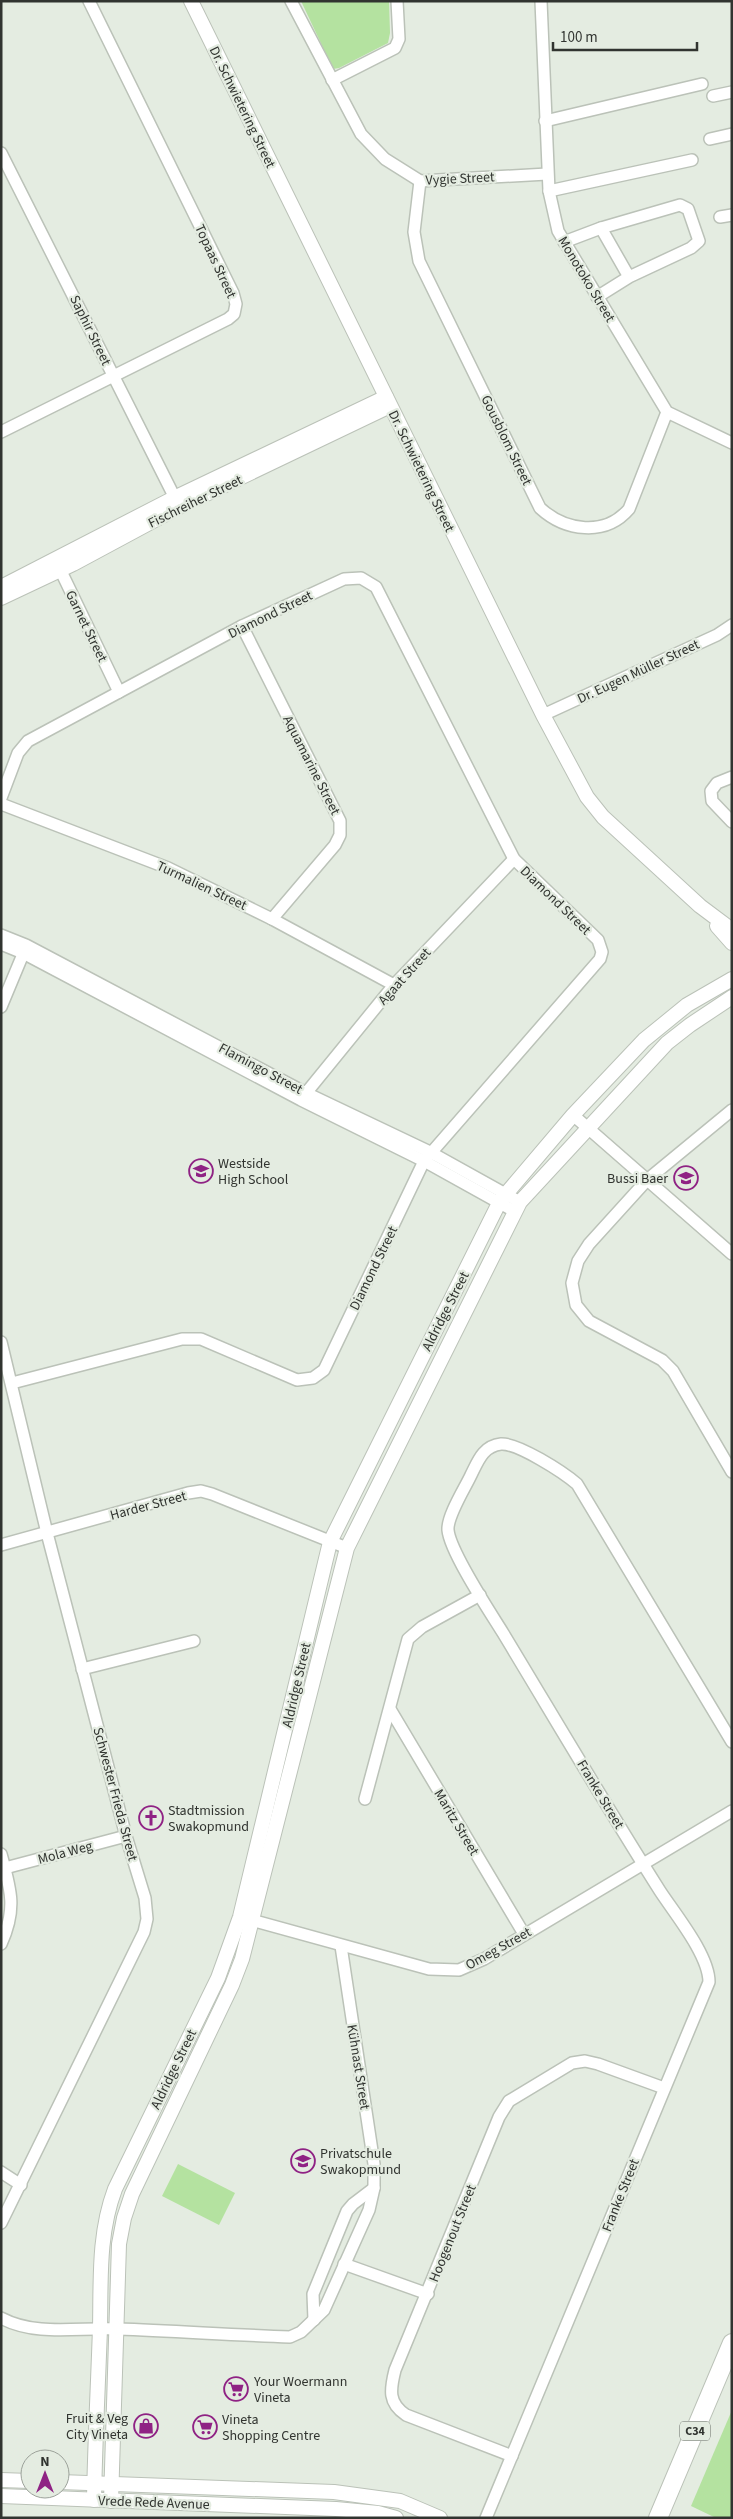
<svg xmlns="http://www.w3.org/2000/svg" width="733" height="2519" font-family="'Source Sans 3',sans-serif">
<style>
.green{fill:#b4e2a0}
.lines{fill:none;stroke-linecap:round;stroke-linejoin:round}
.minor-casing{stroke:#bbc2b8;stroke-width:14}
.tertiary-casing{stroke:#bbc2b8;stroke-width:16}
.primary-casing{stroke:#bbc2b8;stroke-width:20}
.minor{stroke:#fff;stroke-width:11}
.tertiary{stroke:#fff;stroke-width:14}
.primary{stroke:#fff;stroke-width:18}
.labels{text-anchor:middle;stroke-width:4.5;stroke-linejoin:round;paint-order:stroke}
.shield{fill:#e4ece1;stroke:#676b65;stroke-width:1}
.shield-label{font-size:12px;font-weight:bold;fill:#313430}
.street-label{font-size:14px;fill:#313430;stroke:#e4ece1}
.poi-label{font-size:14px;fill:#313430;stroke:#e4ece1;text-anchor:start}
</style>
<rect width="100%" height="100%" fill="#e4ece1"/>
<g class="green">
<polygon points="301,1 389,1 390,33 388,43 339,68 333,69"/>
<polygon points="178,2164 235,2193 219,2225 162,2196"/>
<polygon points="732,2410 732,2518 716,2518 691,2506"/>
</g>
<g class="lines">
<g class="minor-casing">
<g id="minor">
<polyline points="291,1 361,134 385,159 420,181 547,174"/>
<polyline points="541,1 549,191 558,231 667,412 732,443"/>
<polyline points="332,80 395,48 399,39 397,1"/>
<polyline points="713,96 732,92"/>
<polyline points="545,121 702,84"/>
<polyline points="710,139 732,134"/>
<polyline points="1,153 178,504"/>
<path d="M420,181L414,232L419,261L540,508C565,531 605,537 629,509L667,412"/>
<polyline points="549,191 692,160"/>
<polyline points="720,217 732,215"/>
<polyline points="564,242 601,228"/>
<polyline points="597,297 629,277 691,248 699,241 688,209 680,205 601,228 629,277"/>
<polyline points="1,432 228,319 234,314 236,304 233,293 89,1"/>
<polyline points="57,563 119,692"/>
<polyline points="242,626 340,821 340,835 335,845 272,919"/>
<polyline points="543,715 717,635 732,625"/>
<polyline points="732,777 717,783 711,791 712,801 732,822"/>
<polyline points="1,798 18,753 28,741 242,626 344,579 361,578 376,587 514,859 598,940 602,952 600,959 424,1161 324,1370 313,1378 297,1380 201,1339 182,1339 12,1383"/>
<polyline points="1,804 168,868 272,919 394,985"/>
<polyline points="1,935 26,945 306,1093 430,1152 520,1202"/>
<polyline points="1,944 23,953 301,1100 424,1161 514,1211"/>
<polyline points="1,1007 26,947"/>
<polyline points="302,1098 394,985 514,859"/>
<polyline points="732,1110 647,1180 589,1244 578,1261 572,1283 576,1305 589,1321 662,1360 673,1371 732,1472"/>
<polyline points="573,1115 732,1254"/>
<polyline points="1,1342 47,1533 126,1836 145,1898 147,1919 144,1932 1,2223"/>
<polyline points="1,1545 188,1493 201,1491 212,1494 347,1548"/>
<polyline points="82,1669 194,1641"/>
<polyline points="390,1709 524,1934"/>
<polyline points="365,1799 408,1639 422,1627 480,1595"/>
<path d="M1,1854C11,1890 17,1909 1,1944"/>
<polyline points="5,1868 126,1836"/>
<polyline points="244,1918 429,1969 459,1970 484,1959 732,1811"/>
<polyline points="1,2172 21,2185"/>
<polyline points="344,2264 428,2294"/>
<path d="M1,2318C37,2337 79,2327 118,2329C175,2331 232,2335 290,2337L301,2332L324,2310L369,2210L374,2188V2164L341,1946"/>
<polyline points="314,2320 313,2294 347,2211 353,2204 374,2188"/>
<path d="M512,2456L406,2415C388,2403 390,2390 395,2370L499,2117L509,2101L572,2063L585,2061L598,2064L664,2088"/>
<path d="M486,2518L709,1982C709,1955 675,1914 660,1891C606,1806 555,1719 503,1633C490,1612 450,1552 448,1530C447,1516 465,1488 471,1475C478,1461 483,1446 501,1444C518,1443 563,1472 577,1484L732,1742"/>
</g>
</g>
<g class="tertiary-casing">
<g id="tertiary">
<polyline points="191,1 543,715 587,797 603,817 700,906 732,930"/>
<polyline points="1,587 174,498 386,397"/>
<polyline points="1,598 73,564 179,507 390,406"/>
<polyline points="717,926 732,943"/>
<polyline points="1,2480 30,2481"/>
<polyline points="60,2482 334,2492 400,2501 440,2518"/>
<polyline points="1,2496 336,2509 378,2513 396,2518"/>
<path d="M94,2500C95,2443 98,2386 100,2328C101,2281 98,2234 115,2189L218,1978L240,1917L330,1542L500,1201L573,1115L644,1040L687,1005L732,979"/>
<polyline points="111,2501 119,2244 124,2218 132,2194 232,1985 242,1959 347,1548 520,1202 667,1043 690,1025 732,997"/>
</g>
</g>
<g class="primary-casing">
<polyline id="primary" points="658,2518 732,2343"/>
</g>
<use href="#minor" class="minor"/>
<use href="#tertiary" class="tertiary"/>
<use href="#primary" class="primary"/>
</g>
<defs>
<g id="school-ring" transform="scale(1.25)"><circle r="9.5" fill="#e4ece1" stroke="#8f2284" stroke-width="1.5"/><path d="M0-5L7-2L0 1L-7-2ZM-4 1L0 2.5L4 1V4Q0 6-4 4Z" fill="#8f2284"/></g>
<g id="church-ring" transform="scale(1.25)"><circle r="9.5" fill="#e4ece1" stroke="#8f2284" stroke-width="1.5"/><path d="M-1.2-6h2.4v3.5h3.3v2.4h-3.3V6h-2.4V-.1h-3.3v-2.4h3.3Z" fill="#8f2284"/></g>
<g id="supermarket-ring" transform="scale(1.25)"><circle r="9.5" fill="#e4ece1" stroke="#8f2284" stroke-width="1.5"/><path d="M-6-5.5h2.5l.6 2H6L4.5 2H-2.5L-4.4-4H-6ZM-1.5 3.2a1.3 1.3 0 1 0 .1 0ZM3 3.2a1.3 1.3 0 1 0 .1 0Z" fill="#8f2284"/></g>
<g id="shop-ring" transform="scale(1.25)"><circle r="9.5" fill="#e4ece1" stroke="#8f2284" stroke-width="1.5"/><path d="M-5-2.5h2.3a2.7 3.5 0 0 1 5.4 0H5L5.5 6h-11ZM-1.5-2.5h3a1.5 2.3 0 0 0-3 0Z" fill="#8f2284"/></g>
</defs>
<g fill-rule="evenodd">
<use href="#school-ring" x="201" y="1171"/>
<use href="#school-ring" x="686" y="1178"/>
<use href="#church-ring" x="151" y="1818"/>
<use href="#school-ring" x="303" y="2161"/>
<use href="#supermarket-ring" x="236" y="2389"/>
<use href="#shop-ring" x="146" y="2426"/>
<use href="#supermarket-ring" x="205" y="2427"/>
</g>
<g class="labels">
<rect class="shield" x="680" y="2421.5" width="30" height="19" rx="4"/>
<g class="shield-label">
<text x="695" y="2435">C34</text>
</g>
<g class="street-label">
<text transform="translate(243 107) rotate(64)" y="5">Dr. Schwietering Street</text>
<text transform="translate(460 178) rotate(-3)" y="5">Vygie Street</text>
<text transform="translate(216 261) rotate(65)" y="5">Topaas Street</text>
<text transform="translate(587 279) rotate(59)" y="5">Monotoko Street</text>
<text transform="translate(91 330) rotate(64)" y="5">Saphir Street</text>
<text transform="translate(507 440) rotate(64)" y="5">Gousblom Street</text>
<text transform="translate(422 471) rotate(64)" y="5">Dr. Schwietering Street</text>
<text transform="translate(195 501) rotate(-26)" y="5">Fischreiher Street</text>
<text transform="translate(270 614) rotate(-26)" y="5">Diamond Street</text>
<text transform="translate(87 626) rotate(64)" y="5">Garnet Street</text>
<text transform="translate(638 671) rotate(-25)" y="5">Dr. Eugen Müller Street</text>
<text transform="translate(312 765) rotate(63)" y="5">Aquamarine Street</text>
<text transform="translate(202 885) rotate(25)" y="5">Turmalien Street</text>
<text transform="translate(556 900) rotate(44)" y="5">Diamond Street</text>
<text transform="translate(404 976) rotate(-48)" y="5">Agaat Street</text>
<text transform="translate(261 1068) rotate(28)" y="5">Flamingo Street</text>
<text transform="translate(373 1268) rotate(-64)" y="5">Diamond Street</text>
<text transform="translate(445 1311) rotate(-63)" y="5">Aldridge Street</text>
<text transform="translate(148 1505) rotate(-15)" y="5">Harder Street</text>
<text transform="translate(296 1685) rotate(-77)" y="5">Aldridge Street</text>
<text transform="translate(116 1794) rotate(75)" y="5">Schwester Frieda Street</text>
<text transform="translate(601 1794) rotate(59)" y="5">Franke Street</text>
<text transform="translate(457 1822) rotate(59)" y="5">Maritz Street</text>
<text transform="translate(65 1852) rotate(-15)" y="5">Mola Weg</text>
<text transform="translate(498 1948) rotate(-29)" y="5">Omeg Street</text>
<text transform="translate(359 2067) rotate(81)" y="5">Kühnast Street</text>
<text transform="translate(173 2069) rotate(-64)" y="5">Aldridge Street</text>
<text transform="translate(620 2195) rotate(-68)" y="5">Franke Street</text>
<text transform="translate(452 2233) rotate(-68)" y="5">Hoogenout Street</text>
<text transform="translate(154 2502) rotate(2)" y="5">Vrede Rede Avenue</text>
</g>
<g class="poi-label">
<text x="218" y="1168">Westside<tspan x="218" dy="16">High School</tspan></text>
<text x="668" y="1183" text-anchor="end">Bussi Baer</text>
<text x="168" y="1815">Stadtmission<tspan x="168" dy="16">Swakopmund</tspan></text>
<text x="320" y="2158">Privatschule<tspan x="320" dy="16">Swakopmund</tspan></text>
<text x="254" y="2386">Your Woermann<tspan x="254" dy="16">Vineta</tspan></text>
<text x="128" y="2423" text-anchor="end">Fruit &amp; Veg<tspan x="128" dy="16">City Vineta</tspan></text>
<text x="222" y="2424">Vineta<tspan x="222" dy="16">Shopping Centre</tspan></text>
</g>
</g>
<rect width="733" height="2519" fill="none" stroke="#313430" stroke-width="5"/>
<g transform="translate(45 2474)"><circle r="24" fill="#e4ece1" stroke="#9ca29a"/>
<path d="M0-4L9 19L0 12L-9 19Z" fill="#8f2284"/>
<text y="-8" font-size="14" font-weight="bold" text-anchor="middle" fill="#313430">N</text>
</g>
<path d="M553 42v8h144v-8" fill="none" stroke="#313430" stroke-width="2.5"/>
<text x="560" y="42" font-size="15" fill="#313430" stroke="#e4ece1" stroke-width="4" paint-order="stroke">100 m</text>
</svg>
